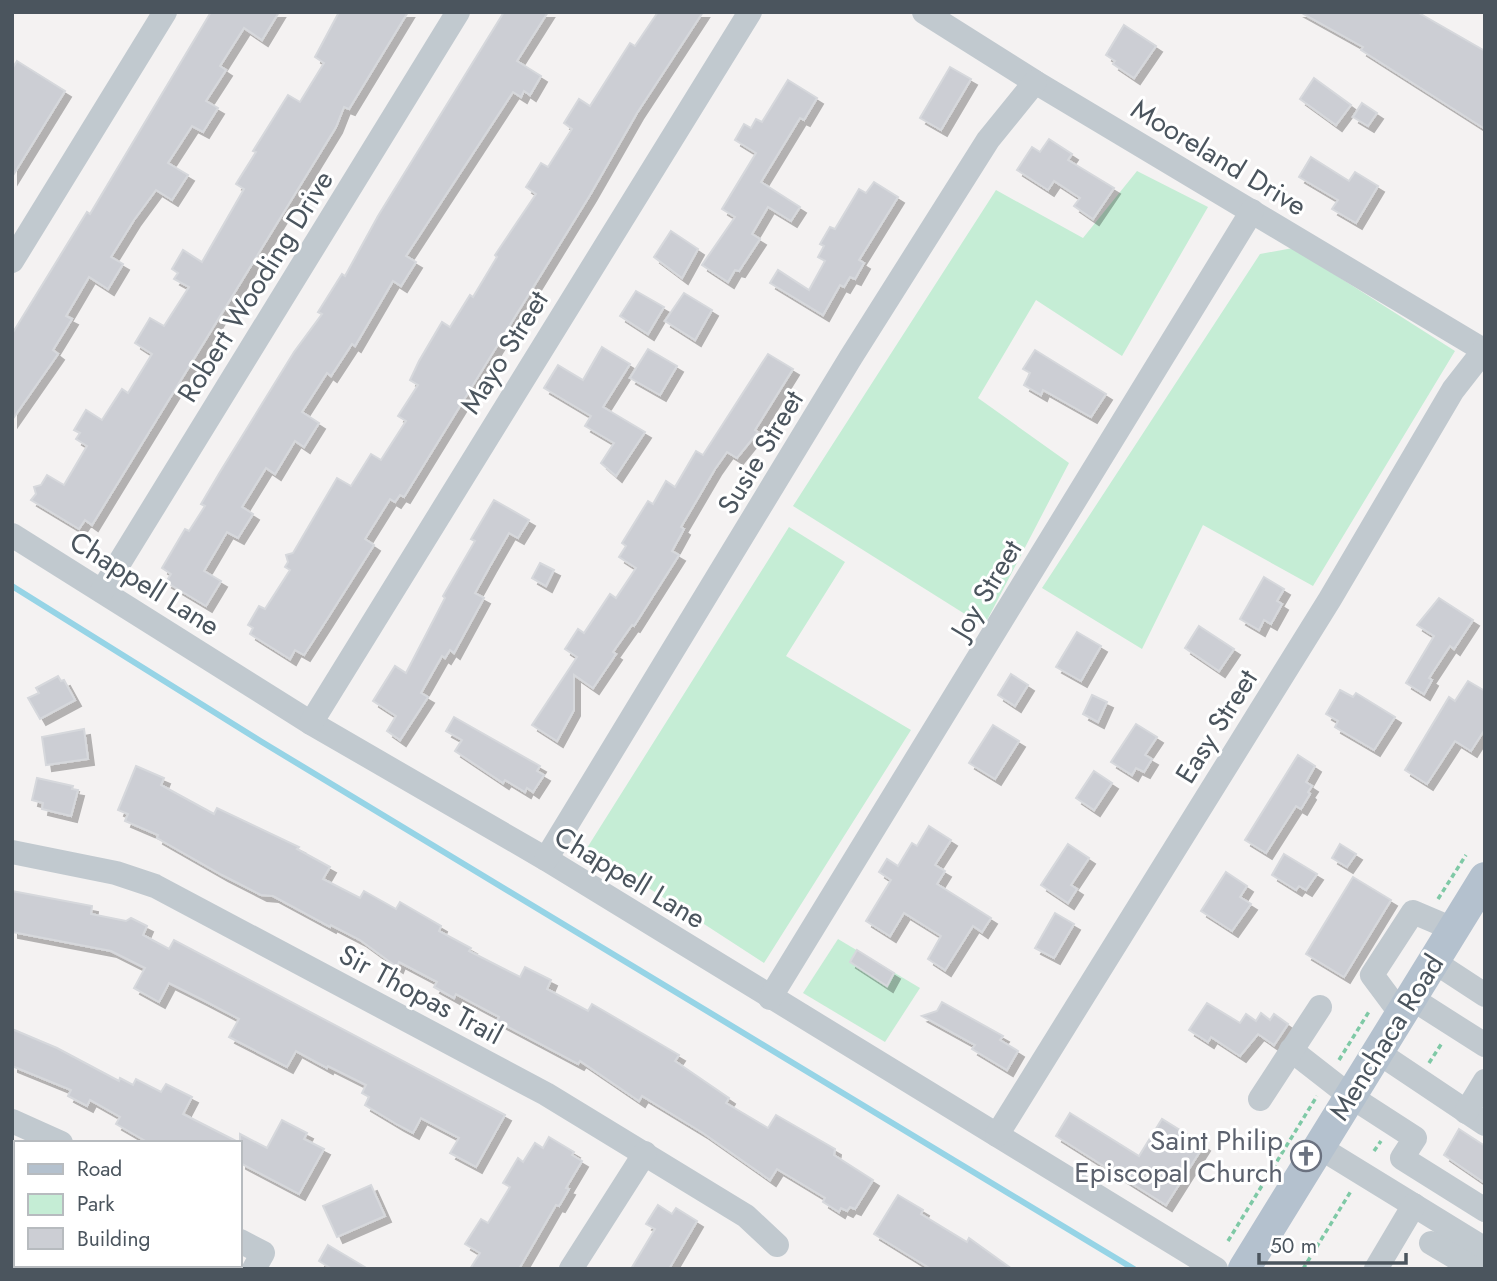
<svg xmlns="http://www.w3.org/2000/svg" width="1497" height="1281" font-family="Jost,sans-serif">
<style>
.green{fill:#c5edd5}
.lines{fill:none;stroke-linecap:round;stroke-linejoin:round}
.stream{stroke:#96d4e6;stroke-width:6}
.building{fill:#ccced4;stroke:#d6d8dc;stroke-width:2;filter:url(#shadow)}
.path{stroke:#7fc9a6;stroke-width:3.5;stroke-dasharray:5 3.5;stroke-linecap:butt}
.minor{stroke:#c1c9cf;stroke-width:24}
.major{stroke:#b4c1ce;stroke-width:32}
.labels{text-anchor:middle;stroke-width:6;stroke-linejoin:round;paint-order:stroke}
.street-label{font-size:28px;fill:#4b555e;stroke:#fff}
.worship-label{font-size:28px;fill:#5b616d;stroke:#fff;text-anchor:end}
</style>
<defs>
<filter id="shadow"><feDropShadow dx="6" dy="6" stdDeviation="0" flood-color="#0004"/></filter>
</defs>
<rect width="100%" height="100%" fill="#f4f2f2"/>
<g class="green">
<polygon points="1137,171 1208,207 1122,356 1036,300 978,398 1069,463 984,626 793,506 996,190 1083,238"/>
<polygon points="1293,248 1455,351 1313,586 1203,525 1142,649 1042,588 1260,254"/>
<polygon points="789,527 845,562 786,656 911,730 764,963 587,848"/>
<polygon points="838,939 920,988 885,1042 803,993"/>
</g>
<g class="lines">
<polyline class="stream" points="12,586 262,742 1134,1269"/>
</g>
<g class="building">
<polygon points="211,12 279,12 262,40 244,28 220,66 226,70 206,101 218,108 203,132 192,126 168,163 188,175 172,200 156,190 134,220 111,257 123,264 108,289 89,277 66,316 72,319 53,350 58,354 12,420 12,334 87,212 90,214"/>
<polygon points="339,12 408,12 349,109 344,107 336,127 92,525 85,520 79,529 31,500 36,494 34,487 41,485 47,475 64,485 87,446 76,439 80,433 74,430 86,410 102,420 122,389 128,393 152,354 135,343 150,318 164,326 189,287 174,279 178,273 172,269 183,250 202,262 244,189 236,184 256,152 253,151 288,95 300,102 324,63 315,57"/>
<polygon points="504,12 548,12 517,61 541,76 530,95 524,91 521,97 513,92 406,256 416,262 401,286 393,281 355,346 352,344 331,376 327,373 302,412 319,423 304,447 295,441 275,474 266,468 242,507 253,514 238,538 227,532 204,571 221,581 206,606 166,582 171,574 162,568 185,529 189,531 205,506 201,504 220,472 294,352 322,314 318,312 342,274 345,276 378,216"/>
<polygon points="658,12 703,12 637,113 590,195 404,497 400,495 395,502 390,499 365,539 374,545 324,624 304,655 295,650 290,659 250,634 253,628 248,625 259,606 265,609 290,570 285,567 288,562 286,555 293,553 337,478 351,486 371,454 381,460 406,421 398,416 418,385 410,380 419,361 442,322 450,327 470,295 473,297 497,257 495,255 536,194 526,187 541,163 548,167 572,129 564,123 579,99 590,106 630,43 635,46"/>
<polygon points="1300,12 1417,12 1485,51 1485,129 1361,50 1363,47"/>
<polygon points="1124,25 1156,46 1134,78 1113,64 1115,61 1106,55"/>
<polygon points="17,61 65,91 12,177 12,69"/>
<polygon points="950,67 971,79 941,130 920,118"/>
<polygon points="1314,78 1351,105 1336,125 1300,99"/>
<polygon points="788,80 817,98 804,120 800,118 761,182 800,207 791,221 768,207 752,234 760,239 739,271 735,270 728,282 702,265 735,217 722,209 756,153 735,140 744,124 751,128 756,119 762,122"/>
<polygon points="1362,103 1377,113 1368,126 1353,117"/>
<polygon points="1049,139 1072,154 1068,160 1114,188 1093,219 1074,206 1080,198 1054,181 1048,190 1017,170 1032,147 1040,152"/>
<polygon points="1311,157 1349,181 1355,172 1378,186 1356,223 1332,209 1338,200 1299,177"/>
<polygon points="874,182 898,197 859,260 864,263 855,279 850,277 844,287 840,285 823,315 770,283 778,270 809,290 825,261 818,257 824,246 820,244 830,227 835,229 859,189 866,193"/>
<polygon points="671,231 698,249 682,278 654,257"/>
<polygon points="636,291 664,307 648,334 620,316"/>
<polygon points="684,293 712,310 695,340 665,321"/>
<polygon points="602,347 630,364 603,407 645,432 616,476 601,463 614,443 585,426 591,416 544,388 558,365 583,380"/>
<polygon points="648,349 677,366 660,395 630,378"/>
<polygon points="1035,350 1106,394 1091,417 1043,390 1041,395 1024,385 1030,373 1023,369"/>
<polygon points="768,354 793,369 755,430 758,432 737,458 727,452 715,469 681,527 684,529 672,551 679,555 634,626 632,625 613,652 616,654 593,688 574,675 574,710 557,741 532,725 577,657 565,649 578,629 584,633 610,594 616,598 636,568 619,557 626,546 622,543 648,501 653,504 666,481 675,487 696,451 703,455"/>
<polygon points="494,500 529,520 518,538 509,533 490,566 475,593 484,598 454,653 450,650 445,658 442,656 421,693 428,697 400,740 387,731 396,716 373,701 395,666 406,673 445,598 443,596 475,541 471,539"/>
<polygon points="540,563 554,570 546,586 532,578"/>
<polygon points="1264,577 1284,589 1277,601 1282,604 1271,624 1264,620 1259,630 1240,619"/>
<polygon points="1439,598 1473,620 1454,649 1450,646 1429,678 1432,680 1424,694 1406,683 1434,636 1417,625"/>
<polygon points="1199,626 1234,649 1219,671 1185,648"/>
<polygon points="1077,632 1101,646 1081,681 1056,667"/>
<polygon points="1011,674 1028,685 1015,706 998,695"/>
<polygon points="58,676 61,681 64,680 75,700 40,719 28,698 39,693 36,688"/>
<polygon points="1468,681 1485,691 1485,729 1471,751 1455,741 1427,784 1405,770 1449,697 1455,701"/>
<polygon points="1340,690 1353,697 1356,693 1395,717 1374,750 1335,727 1338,721 1326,714"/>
<polygon points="1092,695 1107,702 1098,722 1083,714"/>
<polygon points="454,717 540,766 537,771 544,775 533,792 527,788 525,792 505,780 503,783 455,751 462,740 446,731"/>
<polygon points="1136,724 1157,737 1145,755 1152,759 1144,772 1136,768 1132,775 1111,762"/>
<polygon points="993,725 1019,741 995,779 969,763"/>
<polygon points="84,729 88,759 46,765 42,737"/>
<polygon points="1298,755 1315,766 1306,782 1312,786 1308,792 1310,794 1301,809 1296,806 1266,853 1245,840"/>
<polygon points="136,766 164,778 161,785 214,814 217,808 299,847 297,849 330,867 323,879 360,898 364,891 396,909 400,902 441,926 439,931 471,948 469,951 520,977 525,967 551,980 547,989 588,1011 592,1004 679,1055 675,1061 729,1098 726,1103 768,1128 776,1115 835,1149 834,1155 873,1180 855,1209 850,1207 847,1211 841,1208 839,1212 823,1202 825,1198 777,1169 770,1180 703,1133 642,1096 639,1101 580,1061 578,1064 497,1021 499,1017 456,994 454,998 434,987 437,982 399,962 397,967 360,940 331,925 330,927 273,896 261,895 222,875 157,838 158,835 125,821 128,814 118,810"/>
<polygon points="1094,771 1112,783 1094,810 1076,798"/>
<polygon points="37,778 73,786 72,789 78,790 71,816 42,809 43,803 32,800"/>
<polygon points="929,826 951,840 935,865 945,871 937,884 991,918 982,932 973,926 945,970 928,959 941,936 904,913 890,936 866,921 891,880 879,872 887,859 898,866 912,843 917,846"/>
<polygon points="1068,844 1089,858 1071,885 1077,889 1068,903 1041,885"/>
<polygon points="1340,844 1356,854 1347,867 1332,858"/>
<polygon points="1284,854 1317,874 1306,890 1299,886 1296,890 1272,875"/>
<polygon points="1226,872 1247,886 1240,897 1251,904 1232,931 1201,911"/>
<polygon points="1353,877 1391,900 1344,977 1306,954"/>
<polygon points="12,891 92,906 91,914 126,921 131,918 147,926 143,935 169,949 174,940 505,1115 476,1167 450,1153 459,1138 421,1118 413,1133 398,1125 365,1105 369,1097 362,1093 366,1085 328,1066 327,1068 296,1051 287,1067 229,1037 239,1019 201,999 169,983 159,1002 134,988 145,968 111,951 12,932"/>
<polygon points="1055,913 1074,924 1054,958 1035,948"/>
<polygon points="857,950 894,973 887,986 850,962"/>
<polygon points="942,1002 1003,1036 1000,1040 1018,1051 1007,1070 972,1049 975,1045 922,1016 937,1011"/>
<polygon points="1207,1003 1240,1023 1246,1014 1256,1021 1261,1013 1270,1020 1274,1014 1288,1024 1274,1045 1258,1034 1240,1056 1211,1037 1208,1042 1189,1030"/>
<polygon points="12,1029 57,1048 119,1081 120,1078 133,1085 136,1079 161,1092 166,1084 192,1097 183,1114 240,1143 240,1134 267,1148 282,1120 307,1133 304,1139 324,1149 299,1194 240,1163 240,1143 149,1143 116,1124 120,1117 90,1100 87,1106 68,1096 71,1090 12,1066"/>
<polygon points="1070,1113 1139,1156 1162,1119 1204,1145 1166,1205 1056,1136"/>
<polygon points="1459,1129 1485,1146 1485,1183 1444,1155"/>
<polygon points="549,1137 574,1152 572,1155 582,1161 566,1188 569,1189 559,1206 556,1205 519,1269 470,1269 480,1253 465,1244 481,1219 488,1223 510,1187 503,1183 518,1158 523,1162 535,1143 543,1148"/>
<polygon points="371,1185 385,1216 337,1237 323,1206"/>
<polygon points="898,1195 923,1210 921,1214 967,1242 969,1238 1012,1269 931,1269 874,1234"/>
<polygon points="658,1205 672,1214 676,1208 697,1221 669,1269 631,1269 655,1229 646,1224"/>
<polygon points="328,1245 368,1269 332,1269 319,1261"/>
</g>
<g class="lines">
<g class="path">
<polyline points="1438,899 1466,855"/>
<polyline points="1339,1060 1370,1010"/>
<polyline points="1429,1063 1442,1043"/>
<polyline points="1374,1151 1381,1141"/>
<polyline points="1228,1241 1317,1096"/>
<polyline points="1303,1269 1351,1191"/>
</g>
<g class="minor">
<polyline points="924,12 1035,82 1485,351"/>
<polyline points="12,261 165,12"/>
<polyline points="12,535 311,723 546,859 1216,1269"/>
<polyline points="102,591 458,12"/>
<polyline points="311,723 750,12"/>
<polyline points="12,852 116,873 155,886 546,1094 746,1216 777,1245"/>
<polyline points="546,859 851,357 988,140 1035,82"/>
<polyline points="1433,961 1485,995"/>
<polyline points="770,998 1252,211"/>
<polyline points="1411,998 1485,1045"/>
<polyline points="1401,1014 1372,975 1413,912 1453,929"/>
<polyline points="1291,1050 1350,1096 1415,1138 1402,1158 1485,1210"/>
<polyline points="1376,1051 1485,1124"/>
<polyline points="1260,1099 1320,1007"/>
<polyline points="1466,1112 1485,1081"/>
<polyline points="12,1121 61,1143"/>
<polyline points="997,1135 1330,599 1453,390 1485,349"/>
<polyline points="1319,1147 1485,1249"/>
<polyline points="240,1241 263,1253 254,1269"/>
<polyline points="1431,1243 1475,1269"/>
<polyline points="571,1269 645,1153"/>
<polyline points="1376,1269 1414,1205"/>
</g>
<polyline class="major" points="1244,1269 1485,878"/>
</g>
<defs>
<g id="church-ring" transform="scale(1.575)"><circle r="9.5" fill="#fff" stroke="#6b7280" stroke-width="1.5"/><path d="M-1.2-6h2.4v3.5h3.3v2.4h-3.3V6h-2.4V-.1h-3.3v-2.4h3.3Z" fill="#6b7280"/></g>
</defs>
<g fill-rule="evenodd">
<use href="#church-ring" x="1306" y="1156"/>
</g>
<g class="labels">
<g class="street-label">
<text transform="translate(1219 157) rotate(31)" y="10">Mooreland Drive</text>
<text transform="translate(255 286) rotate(-58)" y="10">Robert Wooding Drive</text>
<text transform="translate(504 352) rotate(-58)" y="10">Mayo Street</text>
<text transform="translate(760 452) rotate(-59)" y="10">Susie Street</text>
<text transform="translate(145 583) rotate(32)" y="10">Chappell Lane</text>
<text transform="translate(986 589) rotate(-59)" y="10">Joy Street</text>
<text transform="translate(1216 726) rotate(-58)" y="10">Easy Street</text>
<text transform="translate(630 877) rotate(31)" y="10">Chappell Lane</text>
<text transform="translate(421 994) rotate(28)" y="10">Sir Thopas Trail</text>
<text transform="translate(1386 1037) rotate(-58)" y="10">Menchaca Road</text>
</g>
<g class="worship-label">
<text x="1283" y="1150">Saint Philip<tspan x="1283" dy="32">Episcopal Church</tspan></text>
</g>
</g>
<rect width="1497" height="1281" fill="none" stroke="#4b555e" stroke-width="28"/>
<rect x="14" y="1141" width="228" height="126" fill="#ffffff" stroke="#b7bbbf" stroke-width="2"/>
<rect x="28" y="1164" width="35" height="10" fill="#b4c1ce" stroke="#b7bbbf" stroke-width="2"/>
<text x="77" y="1176" font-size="21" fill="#4b555e">Road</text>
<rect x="28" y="1194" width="35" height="21" fill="#c5edd5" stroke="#b7bbbf" stroke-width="2"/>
<text x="77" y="1211" font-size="21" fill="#4b555e">Park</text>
<rect x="28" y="1228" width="35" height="21" fill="#ccced4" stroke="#b7bbbf" stroke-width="2"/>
<text x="77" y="1246" font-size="21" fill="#4b555e">Building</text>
<path d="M1259 1253v10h147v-10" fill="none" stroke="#4b555e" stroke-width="3.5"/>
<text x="1270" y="1253" font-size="21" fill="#4b555e" stroke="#ffffff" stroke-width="5" paint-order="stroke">50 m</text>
</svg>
